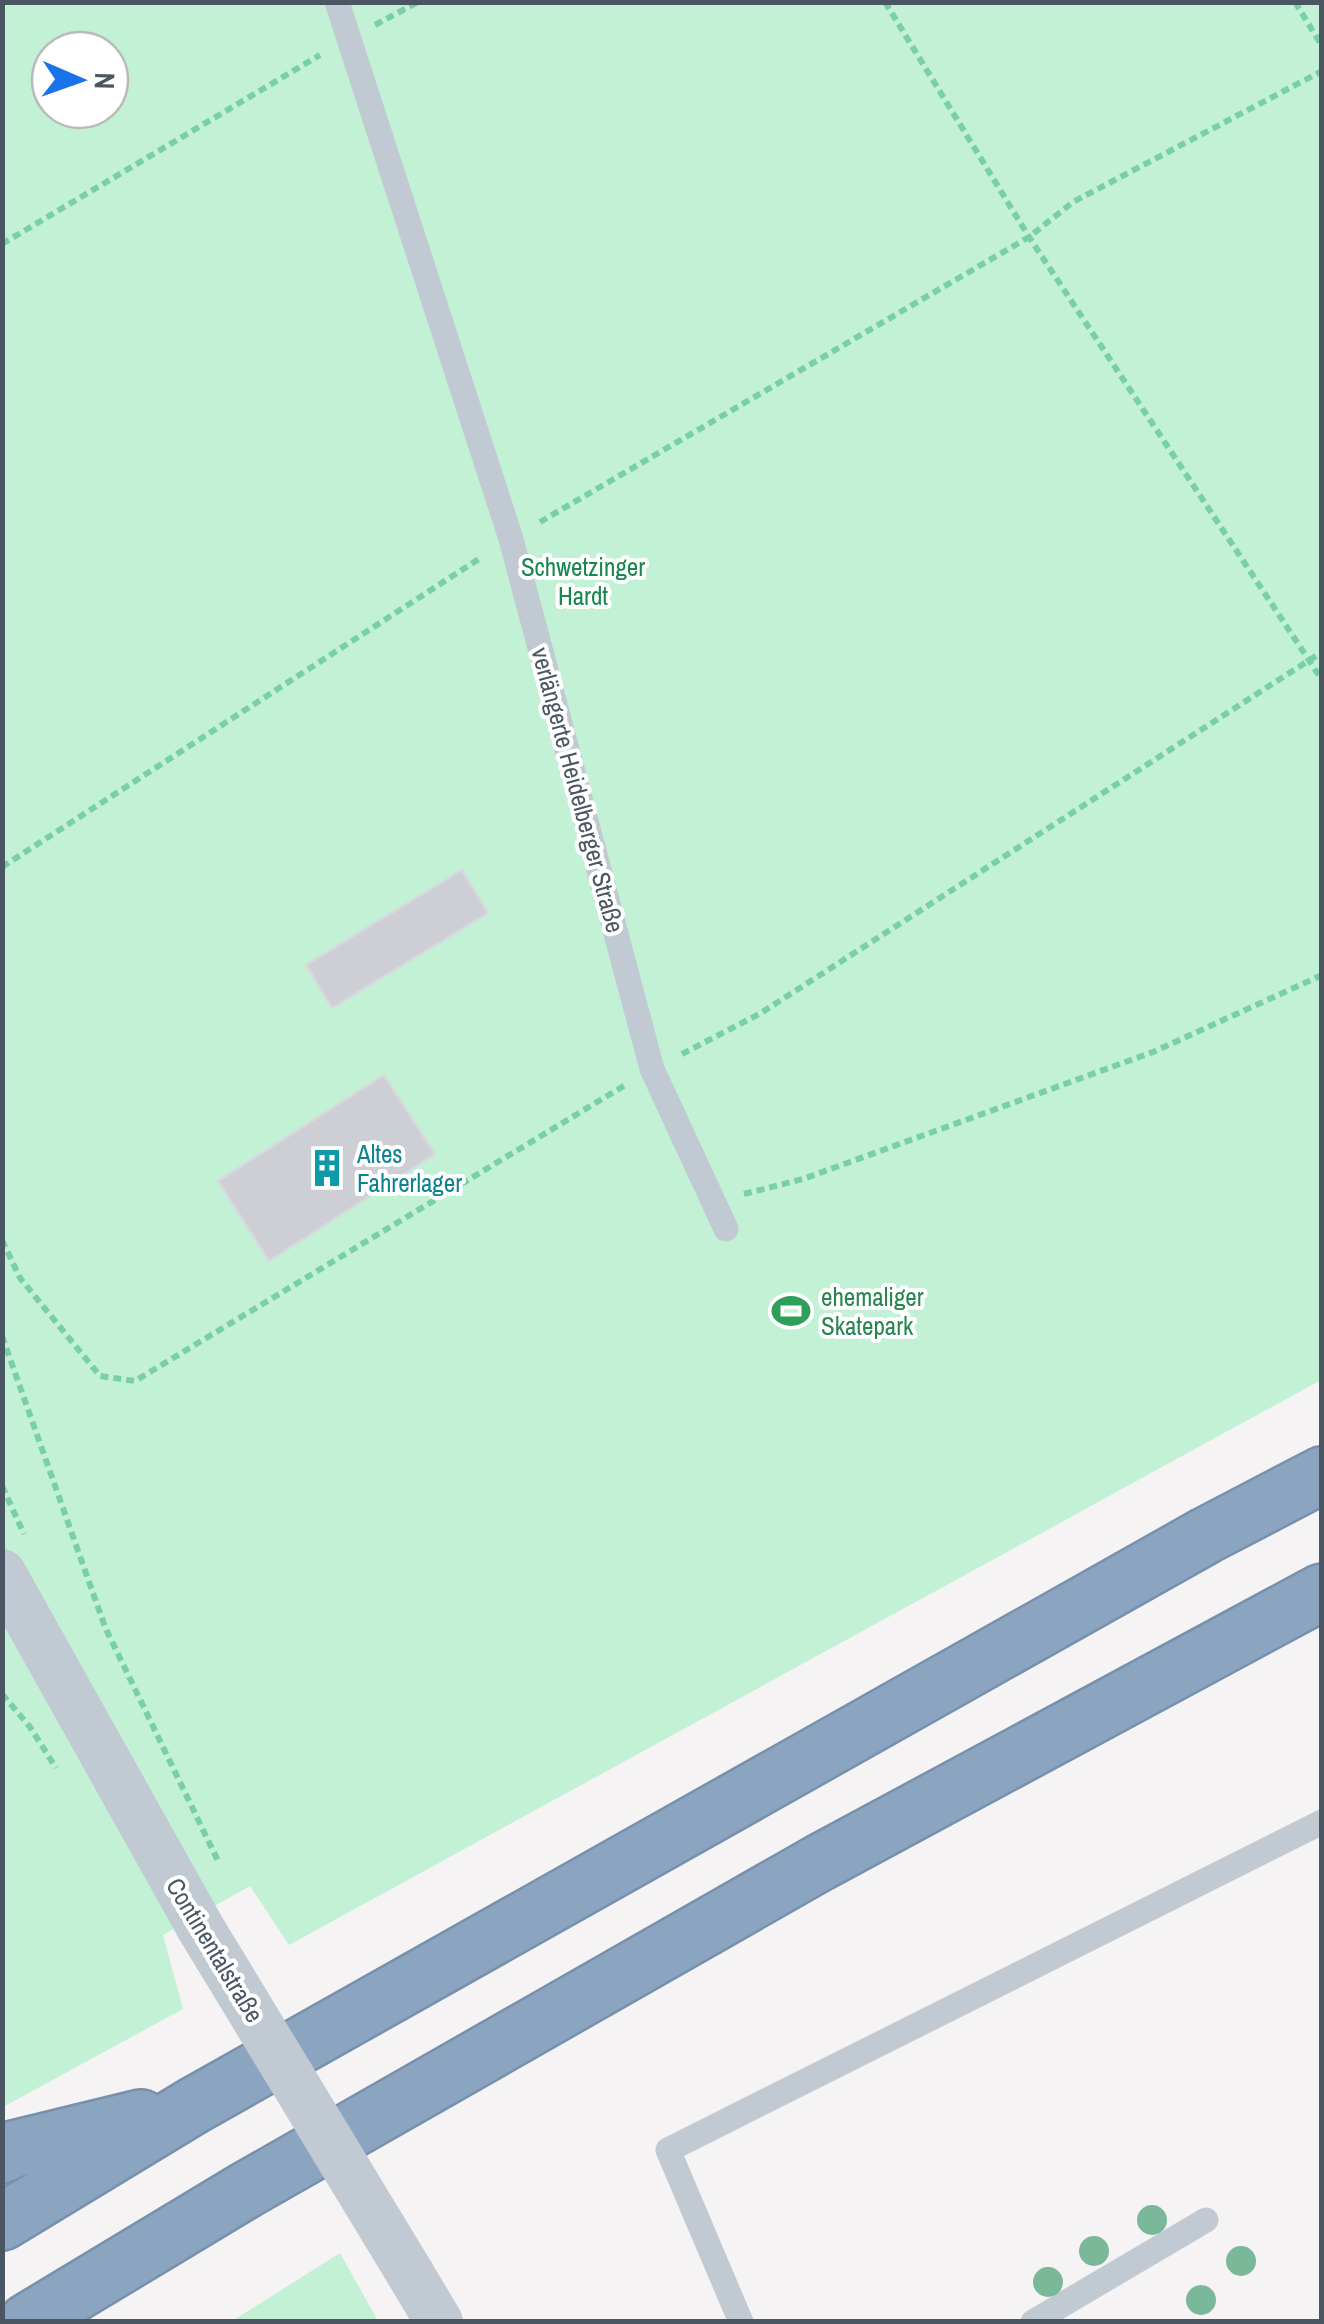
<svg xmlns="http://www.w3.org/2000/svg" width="1324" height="2324" font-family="'Archivo Narrow',sans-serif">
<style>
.green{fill:#c3f1d5;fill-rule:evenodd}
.building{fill:#cdcfd5;stroke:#d7d9de;stroke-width:2.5}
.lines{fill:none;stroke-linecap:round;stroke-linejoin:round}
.motorway-casing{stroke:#7690ad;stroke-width:60}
.path{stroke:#7ad0a6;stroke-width:6;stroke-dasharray:8 5;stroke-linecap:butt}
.service{stroke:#c1cad2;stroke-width:25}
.minor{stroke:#c1cad2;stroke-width:48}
.motorway{stroke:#8ba5c1;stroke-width:55}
.minor-bridge{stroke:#c1cad2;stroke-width:48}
.tree{fill:#7bb799}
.labels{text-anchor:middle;stroke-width:8;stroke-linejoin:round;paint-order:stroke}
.park-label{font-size:25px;fill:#17864f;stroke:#fff}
.street-label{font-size:25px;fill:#4a5661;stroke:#fff}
.culture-label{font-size:25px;fill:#0d838f;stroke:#fff;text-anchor:start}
.leisure-label{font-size:25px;fill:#27864d;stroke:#fff;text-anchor:start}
</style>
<rect width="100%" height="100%" fill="#f5f3f3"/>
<g class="green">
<path d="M3,3H1321V1380L289,1945L250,1886L163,1935L183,2009L3,2107ZM50,50H110V110H50Z"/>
<polygon points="340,2253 378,2321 232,2321"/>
</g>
<g class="building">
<polygon points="462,870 488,913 332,1008 306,965"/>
<polygon points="384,1075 435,1154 269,1261 218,1181"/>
</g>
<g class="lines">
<g class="motorway-casing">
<g id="motorway">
<polyline points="2,2155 14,2149 141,2118"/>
<polyline points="2,2222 193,2106 1207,1535 1322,1475"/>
<polyline points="27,2322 246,2190 819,1863 1322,1592"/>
</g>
</g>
<g class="path">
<polyline points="885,2 1029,237 1322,680"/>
<polyline points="1295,2 1322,46"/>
<polyline points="375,25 418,2"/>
<polyline points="2,244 320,55"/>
<polyline points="540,522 1029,237 1073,202 1322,71"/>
<polyline points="2,867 482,557"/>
<polyline points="682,1054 761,1013 1322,652"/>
<polyline points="744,1194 803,1179 1153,1052 1322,975"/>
<polyline points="2,1240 20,1278 100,1376 135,1381 627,1084"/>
<polyline points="2,1336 105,1627 219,1863"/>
<polyline points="2,1486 24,1534"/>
<polyline points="2,1694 30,1727 56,1768"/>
</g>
<g class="service">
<polyline points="337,2 511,539 652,1069 726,1229"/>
<polyline points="741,2322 668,2150 1322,1822"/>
<polyline points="1033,2322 1206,2220"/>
</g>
<g class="minor">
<polyline points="2,1573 200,1927"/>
<polyline points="411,2275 439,2322"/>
</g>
<use href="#motorway" class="motorway"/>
<polyline class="minor-bridge" points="200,1927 411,2275"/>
</g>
<g class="tree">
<circle cx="1152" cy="2220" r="15"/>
<circle cx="1094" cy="2251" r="15"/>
<circle cx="1241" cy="2261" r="15"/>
<circle cx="1048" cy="2282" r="15"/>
<circle cx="1201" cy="2300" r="15"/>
</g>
<defs>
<g id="building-bare" transform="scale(3)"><path d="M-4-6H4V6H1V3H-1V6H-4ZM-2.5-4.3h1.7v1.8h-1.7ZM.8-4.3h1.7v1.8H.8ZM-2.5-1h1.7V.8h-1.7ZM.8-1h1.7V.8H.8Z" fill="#0f9aa8" stroke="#fff" stroke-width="2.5" paint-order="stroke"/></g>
<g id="stadium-bare" transform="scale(3)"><path d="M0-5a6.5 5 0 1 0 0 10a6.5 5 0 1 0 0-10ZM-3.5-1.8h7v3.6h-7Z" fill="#2e9e5b" stroke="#fff" stroke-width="2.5" paint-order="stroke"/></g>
</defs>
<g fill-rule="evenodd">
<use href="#building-bare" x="327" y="1168"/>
<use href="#stadium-bare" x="791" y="1311"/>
</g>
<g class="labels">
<g class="park-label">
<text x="583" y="576">Schwetzinger<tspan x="583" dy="29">Hardt</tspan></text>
</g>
<g class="street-label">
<text transform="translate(578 790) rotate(75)" y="9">verlängerte Heidelberger Straße</text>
<text transform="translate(215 1950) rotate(59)" y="9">Continentalstraße</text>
</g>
<g class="culture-label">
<text x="357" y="1163">Altes<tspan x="357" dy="29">Fahrerlager</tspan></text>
</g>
<g class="leisure-label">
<text x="821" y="1306">ehemaliger<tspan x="821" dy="29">Skatepark</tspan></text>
</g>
</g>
<rect width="1324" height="2324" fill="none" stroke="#4a5661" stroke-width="10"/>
<g transform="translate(80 80) rotate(92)"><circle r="48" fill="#ffffff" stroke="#b7bbc0" stroke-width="2.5"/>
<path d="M0-8L18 38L0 25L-18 38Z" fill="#1a73e8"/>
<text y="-15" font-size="28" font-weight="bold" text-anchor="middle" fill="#4a5661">N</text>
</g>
</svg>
